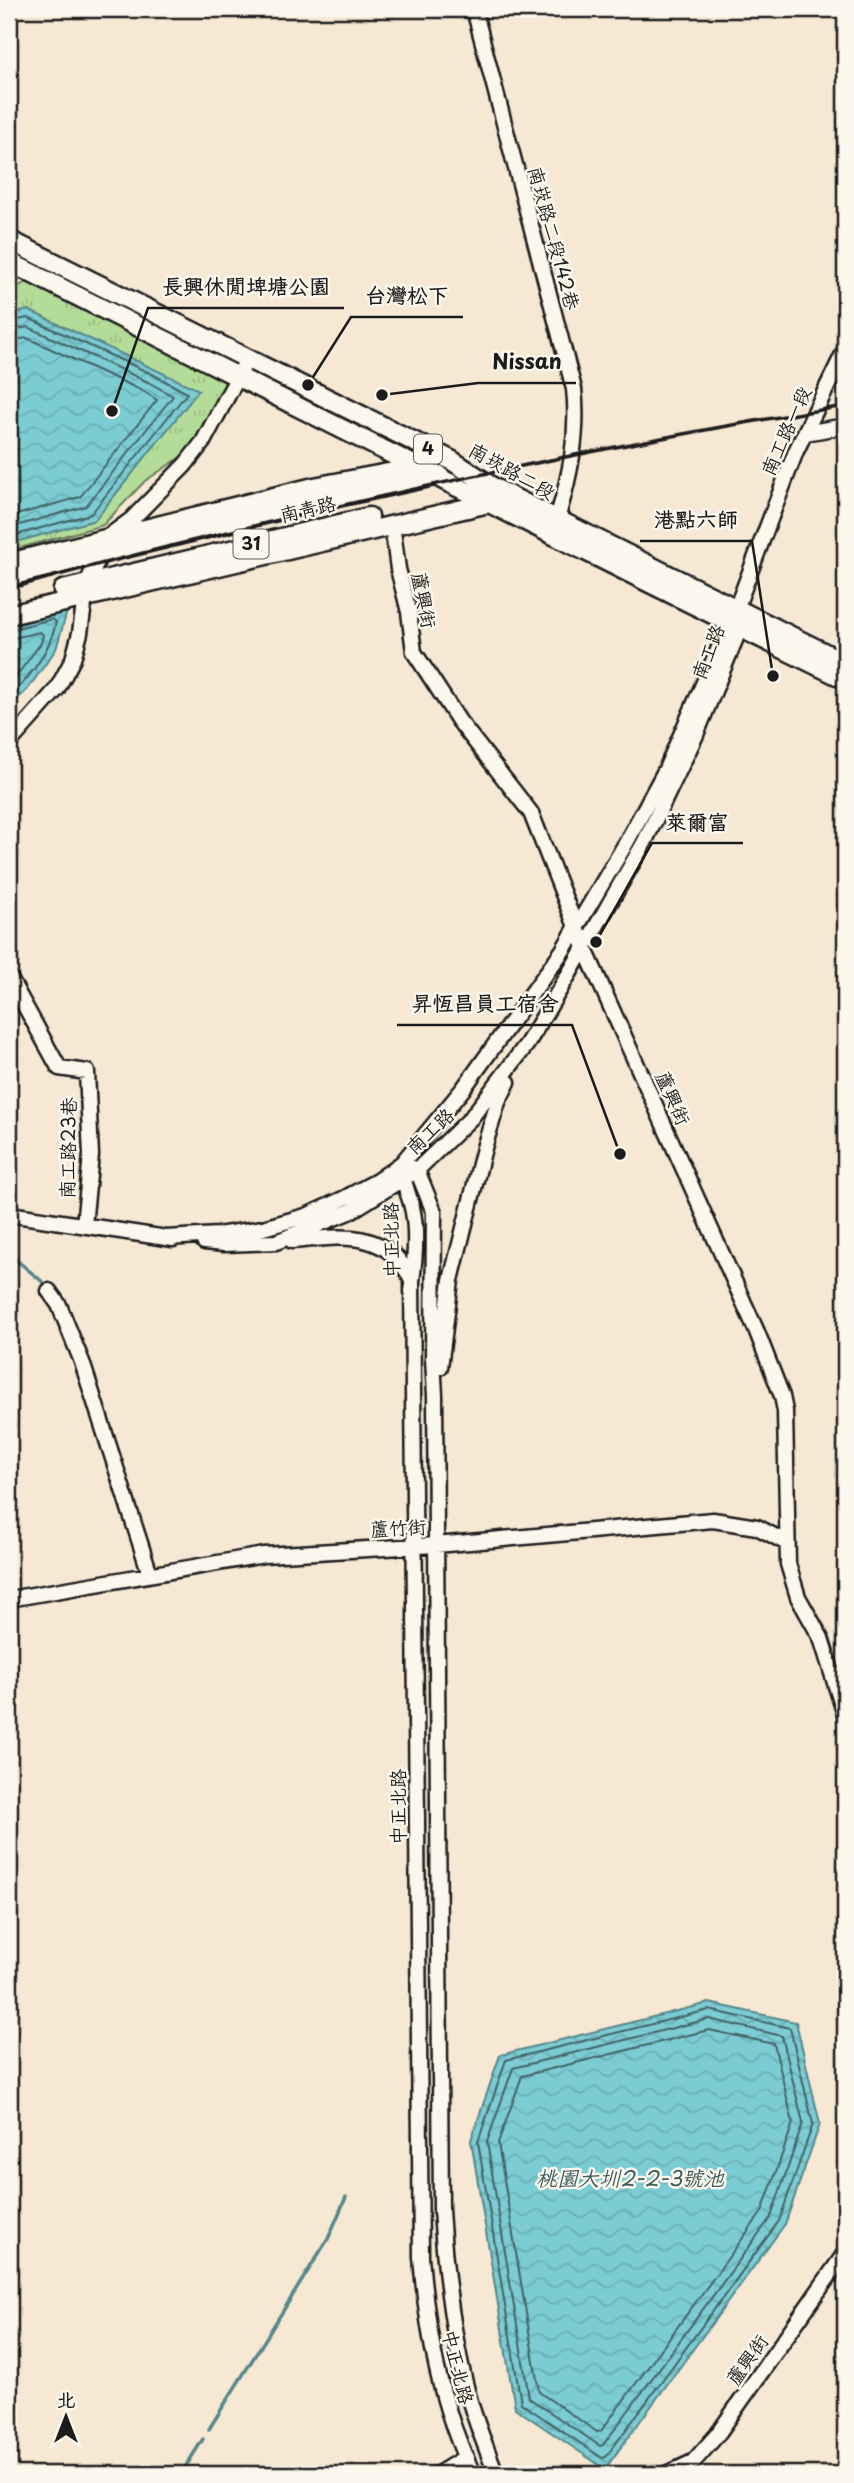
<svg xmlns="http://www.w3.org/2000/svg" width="854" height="2483" viewBox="0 0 854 2483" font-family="'Playpen Sans','LXGW WenKai TC',sans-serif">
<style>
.park{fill:url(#park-tufts);stroke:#687c5a;stroke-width:2}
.water{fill:url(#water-waves);stroke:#55868a;stroke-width:2}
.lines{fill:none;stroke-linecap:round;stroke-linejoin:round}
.shore{stroke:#426265;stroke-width:2}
.stream{stroke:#55868a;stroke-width:3.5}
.minor-casing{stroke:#1c1c1c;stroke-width:19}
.major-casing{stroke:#1c1c1c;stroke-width:23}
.minor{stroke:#fbf7ec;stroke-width:14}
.major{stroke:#fbf7ec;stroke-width:18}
.rail{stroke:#1c1c1c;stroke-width:3.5}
.labels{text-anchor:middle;stroke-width:5;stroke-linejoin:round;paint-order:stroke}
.shield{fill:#fbf7ec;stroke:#5f5e5a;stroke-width:2}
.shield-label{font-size:18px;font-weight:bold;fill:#1c1c1c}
.street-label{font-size:19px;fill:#1c1c1c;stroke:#fbf7ec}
.water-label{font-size:21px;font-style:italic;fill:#3d5a5c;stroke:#fbf7ec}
.leader{fill:none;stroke:#1c1c1c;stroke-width:2.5}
.callout-dot{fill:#1c1c1c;stroke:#fbf7ec;stroke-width:2.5}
.callout-label{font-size:21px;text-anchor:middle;font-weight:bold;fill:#1c1c1c;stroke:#fbf7ec;stroke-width:5;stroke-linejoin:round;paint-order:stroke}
</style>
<defs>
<pattern id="park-tufts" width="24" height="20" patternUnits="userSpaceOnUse" patternTransform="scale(1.75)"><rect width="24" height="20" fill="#b4dc99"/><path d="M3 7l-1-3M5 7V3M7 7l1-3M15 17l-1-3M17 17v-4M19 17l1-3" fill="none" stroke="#9abc83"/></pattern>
<pattern id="water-waves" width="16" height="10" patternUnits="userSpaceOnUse" patternTransform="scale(1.75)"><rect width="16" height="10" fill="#7bccd3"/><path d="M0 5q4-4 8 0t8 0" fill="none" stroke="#6aafb5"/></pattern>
</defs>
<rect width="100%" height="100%" fill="#f6e8d3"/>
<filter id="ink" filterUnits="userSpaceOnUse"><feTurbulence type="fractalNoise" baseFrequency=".0143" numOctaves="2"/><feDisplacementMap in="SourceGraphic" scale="14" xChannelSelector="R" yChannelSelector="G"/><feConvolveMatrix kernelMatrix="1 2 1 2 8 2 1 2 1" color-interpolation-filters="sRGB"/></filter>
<g filter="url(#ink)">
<!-- park -->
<path class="park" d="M32,280L228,380L203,442L145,481L103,525L9,551V290Z"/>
<!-- water -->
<path class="water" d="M28,310L199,390L95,520L9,544V315Z
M68,608L56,649L27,690L9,707V624Z
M709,2003L796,2022L820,2124L785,2224L605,2469L515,2408L471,2140L500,2055Z"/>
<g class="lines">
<!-- shore -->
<path class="shore" d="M9,322L28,318L152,374L187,393L91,514L9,537
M9,331L28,327L148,382L173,396L86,506L9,528
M9,341L27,338L143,391L157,400L80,497L9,517
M9,630L52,619L56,622C50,652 30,677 9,698
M9,639L40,632L43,635L41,643L9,686
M709,2010L790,2028L813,2124L779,2221L606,2457L602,2458L521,2403L478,2142L506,2060Z
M709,2019L782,2036L803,2123L771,2217L603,2445L600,2446L529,2398L487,2142L513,2068Z
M709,2030L774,2044L793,2123L762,2212L601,2431L597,2432L539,2392L498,2143L522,2076Z"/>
<!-- stream -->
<path class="stream" d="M9,1254L44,1283
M209,2429L328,2239L346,2197
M181,2474L203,2439"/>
<!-- minor casing -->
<g class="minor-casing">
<path id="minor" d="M474,9L574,389C579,434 570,476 557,519
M805,433L845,426
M392,524L398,569L409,612L414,652L459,721L531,813L584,947L757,1332L782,1396L785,1411L788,1564L798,1597L821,1638L845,1715
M9,743L57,689L73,659L80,633L87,583L109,536L131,520L185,465L203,442L243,367
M9,977L59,1068L87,1072L91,1155L84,1225
M9,1214L173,1239
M166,1238L218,1235L263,1228L306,1216L347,1197L377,1181L402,1163L463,1089L563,950L626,843L666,769L736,609L796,451L845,350
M292,1241C340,1237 387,1227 412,1281
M204,1242L224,1244L276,1242L351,1211L417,1170L471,1118L527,1044L569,974L644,843L695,737L740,628L739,620
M49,1291L59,1305L82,1362L150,1574
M440,1367L451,1280L484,1148L498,1102L508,1082
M9,1599L264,1555L436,1545L713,1520L757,1527L787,1543
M438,2474L466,2457
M473,2474C440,2406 427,2332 421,2257L412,1281C415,1259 417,1234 413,1212C410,1195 401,1181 402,1163L417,1170L434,1212L433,1358L435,1396L441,2210C445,2273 452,2336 469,2398C476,2424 487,2449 496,2474
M667,2474L693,2462L717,2435L845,2253"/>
</g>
<!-- major casing -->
<g class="major-casing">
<path id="major" d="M9,240L451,460L494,488L845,663
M9,262C288,401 565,543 845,679
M9,563L314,487L420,467
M9,576L314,502L439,475
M63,590L369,517
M9,615L493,502"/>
</g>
<!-- minor -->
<use href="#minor" class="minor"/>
<!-- major -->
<use href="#major" class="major"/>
<!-- rail -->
<path class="rail" d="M9,589C112,559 217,534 322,510C495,470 669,434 845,406"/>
</g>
</g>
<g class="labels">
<!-- shield labels -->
<g class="shield">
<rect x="414" y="434.5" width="28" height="29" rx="5"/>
<rect x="233.5" y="529.5" width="35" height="29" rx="5"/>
</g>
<g class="shield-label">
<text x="428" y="455">4</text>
<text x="251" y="550">31</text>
</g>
<!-- street labels -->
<g class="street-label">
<text transform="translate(554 238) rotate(75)" y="7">南崁路二段142巷</text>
<text transform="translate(786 431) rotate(-66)" y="7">南工路一段</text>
<text transform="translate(512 471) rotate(29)" y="7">南崁路二段</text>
<text transform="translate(308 509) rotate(-13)" y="7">南青路</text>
<text transform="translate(424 600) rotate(79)" y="7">蘆興街</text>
<text transform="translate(708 652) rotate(-69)" y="7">南工路</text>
<text transform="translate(673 1098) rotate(66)" y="7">蘆興街</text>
<text transform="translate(430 1131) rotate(-43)" y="7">南工路</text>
<text transform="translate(68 1148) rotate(-89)" y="7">南工路23巷</text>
<text transform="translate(391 1240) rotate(-91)" y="7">中正北路</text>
<text transform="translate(398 1528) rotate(-3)" y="7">蘆竹街</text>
<text transform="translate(398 1807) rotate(-90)" y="7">中正北路</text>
<text transform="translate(747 2360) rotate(-55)" y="7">蘆興街</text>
<text transform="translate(458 2367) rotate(76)" y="7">中正北路</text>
</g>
<!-- water labels -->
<g class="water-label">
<text x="630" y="2186">桃園大圳2-2-3號池</text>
</g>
</g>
<!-- callouts -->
<path class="leader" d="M112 411L148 308H344M308 385L351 317H463M382 395L478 383H576M773 676L752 541H640M596 942L652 843H743M620 1154L572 1025H397"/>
<g class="callout-dot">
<circle cx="112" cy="411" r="7"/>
<circle cx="308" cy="385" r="7"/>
<circle cx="382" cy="395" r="7"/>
<circle cx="773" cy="676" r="7"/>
<circle cx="596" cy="942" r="7"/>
<circle cx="620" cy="1154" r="7"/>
</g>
<g class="callout-label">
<text x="246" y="294">長興休閒埤塘公園</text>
<text x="407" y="303">台灣松下</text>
<text x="527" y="369">Nissan</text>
<text x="696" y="527">港點六師</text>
<text x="697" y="830">萊爾富</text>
<text x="485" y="1011">昇恆昌員工宿舍</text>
</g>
<!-- margin -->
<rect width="854" height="2483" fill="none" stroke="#fbf7ec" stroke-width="35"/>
<rect x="18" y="18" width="819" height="2448" fill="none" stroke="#1c1c1c" stroke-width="2.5" filter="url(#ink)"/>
<!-- north arrow -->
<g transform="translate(66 2417)" stroke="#fbf7ec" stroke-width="5" paint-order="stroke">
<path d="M0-5L12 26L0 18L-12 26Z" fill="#1c1c1c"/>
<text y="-10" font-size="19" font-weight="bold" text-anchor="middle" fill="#1c1c1c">北</text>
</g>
</svg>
